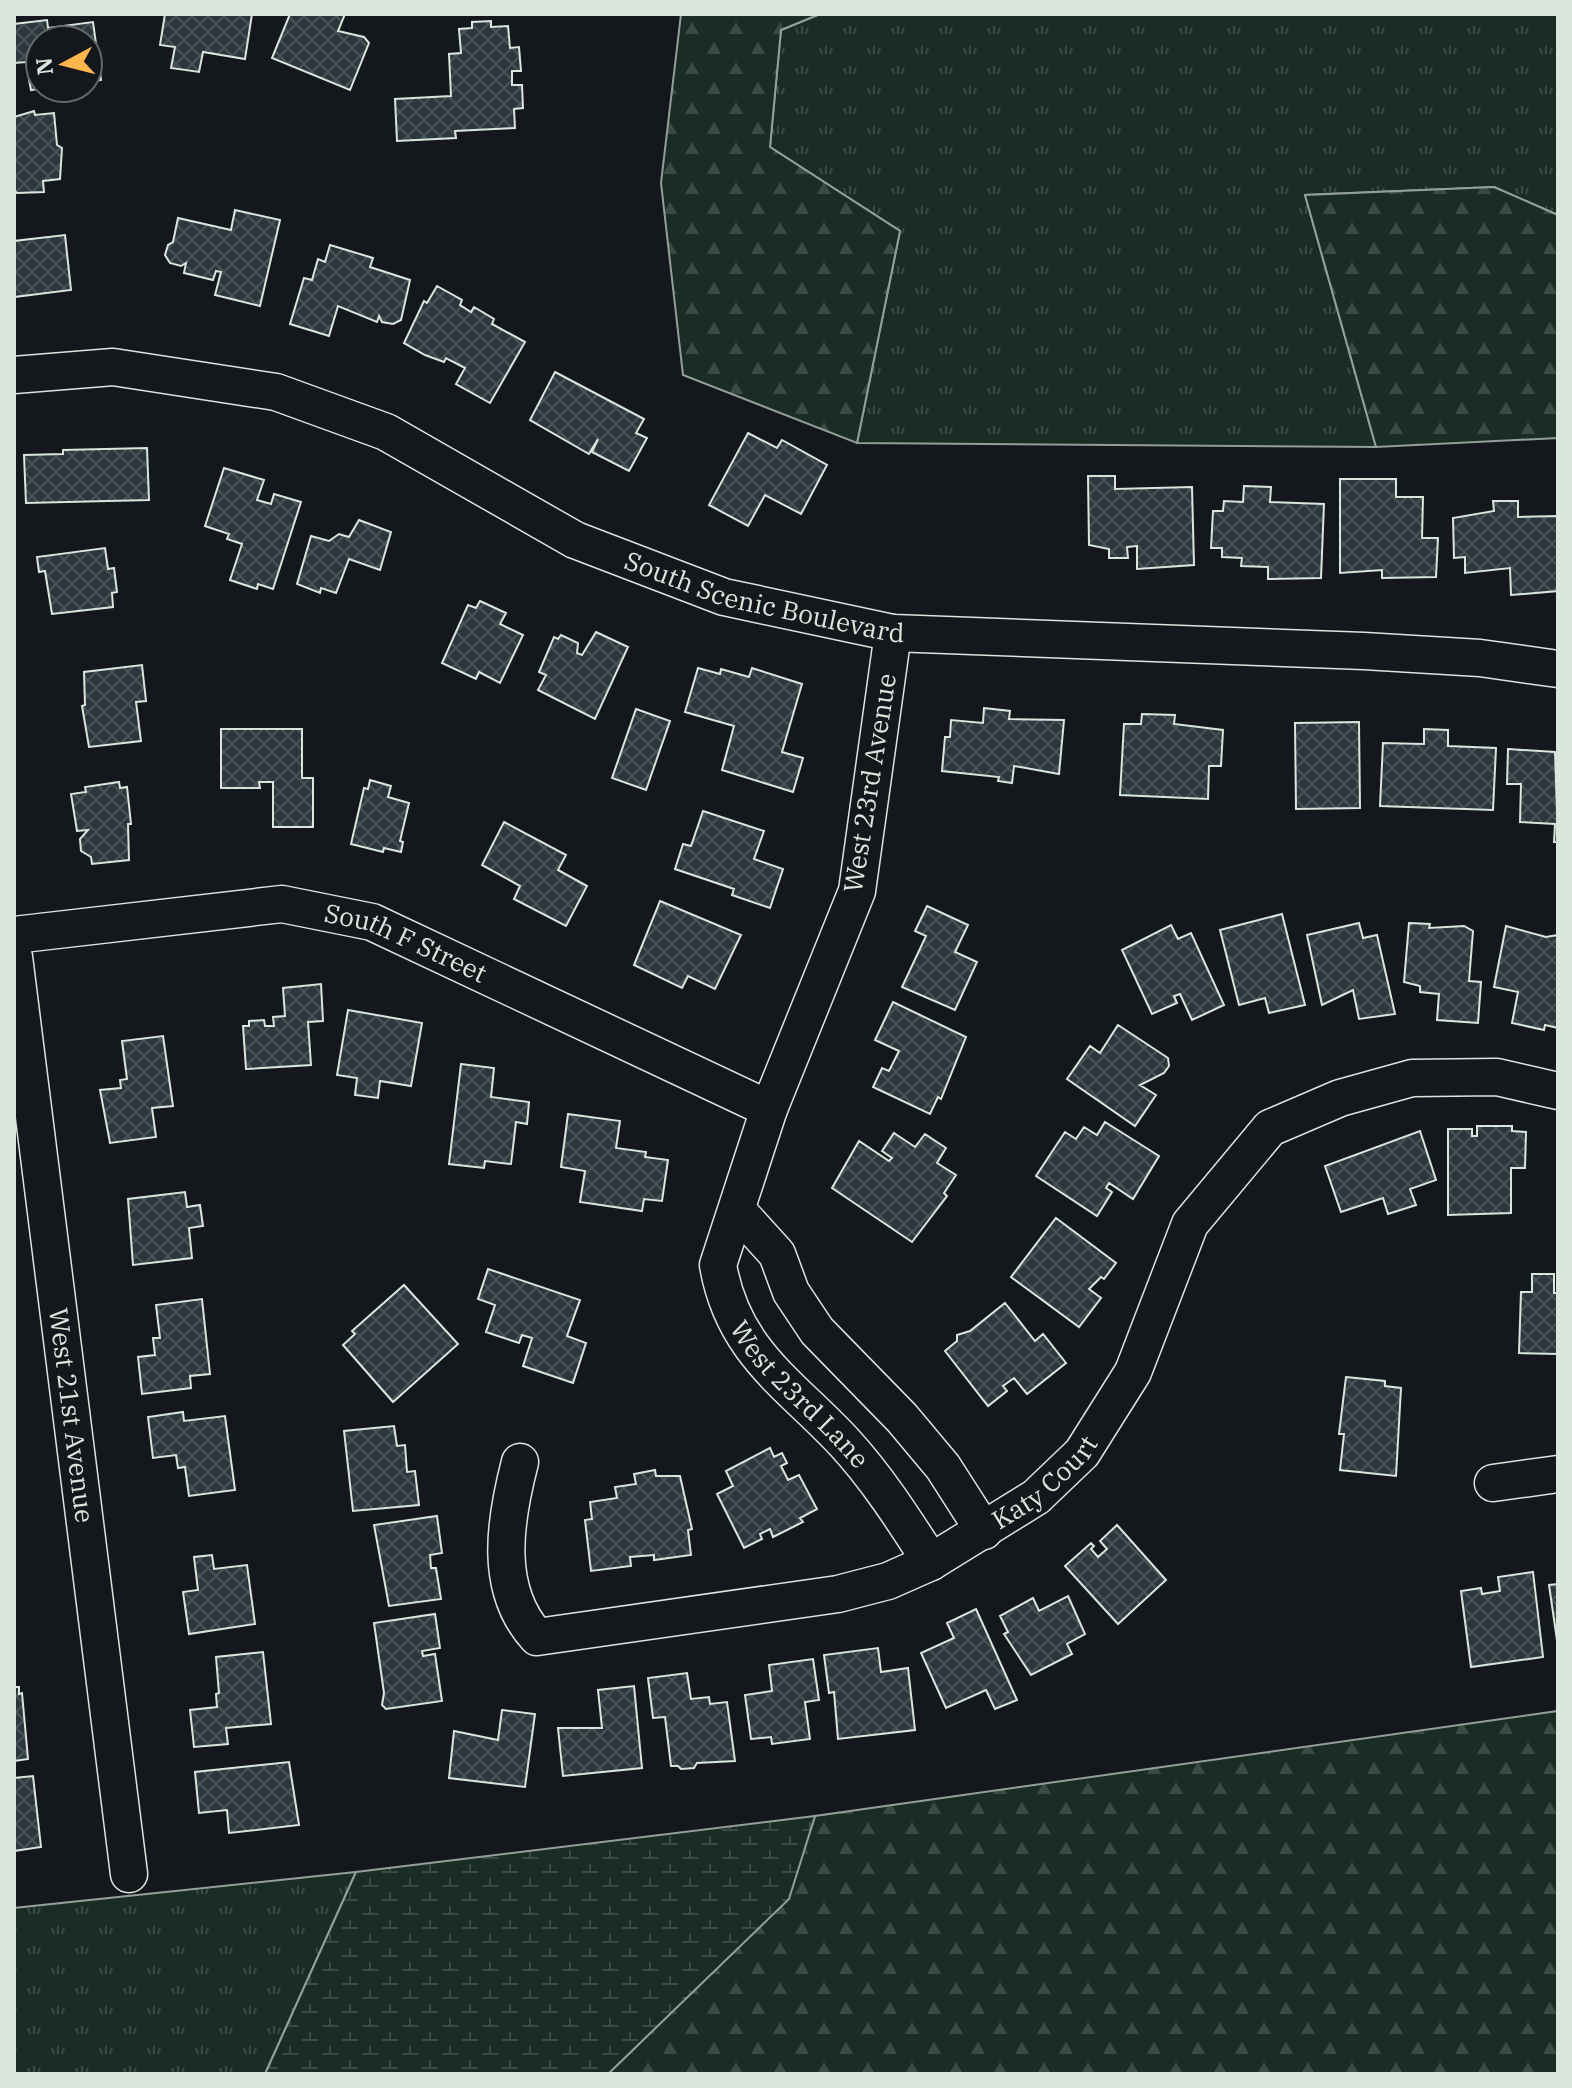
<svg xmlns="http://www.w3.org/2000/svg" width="1572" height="2088" viewBox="0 0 1572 2088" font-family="'IBM Plex Serif',serif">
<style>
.grass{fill:url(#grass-tufts);stroke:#939e99;stroke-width:2}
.forest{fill:url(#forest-firs);stroke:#939e99;stroke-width:2}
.wetland{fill:url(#wetland-marsh);stroke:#939e99;stroke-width:2}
.building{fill:url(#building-cross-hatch);stroke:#d8e6dc;stroke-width:2}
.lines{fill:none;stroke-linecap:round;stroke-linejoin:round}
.minor-casing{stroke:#d8e6dc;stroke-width:39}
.minor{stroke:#14181c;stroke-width:36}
.labels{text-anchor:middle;stroke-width:6;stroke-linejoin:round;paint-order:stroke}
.street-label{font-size:26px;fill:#d8e6dc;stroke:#14181c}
</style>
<defs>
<pattern id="grass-tufts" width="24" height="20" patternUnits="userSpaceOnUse" patternTransform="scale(2)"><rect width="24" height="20" fill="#1a2d24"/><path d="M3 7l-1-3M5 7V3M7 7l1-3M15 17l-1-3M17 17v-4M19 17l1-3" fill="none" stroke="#3b4b43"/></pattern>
<pattern id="forest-firs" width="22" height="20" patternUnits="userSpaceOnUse" patternTransform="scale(2)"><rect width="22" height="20" fill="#1a2d24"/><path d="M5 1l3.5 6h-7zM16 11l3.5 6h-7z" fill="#3b4b43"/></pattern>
<pattern id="wetland-marsh" width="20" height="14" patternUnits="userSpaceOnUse" patternTransform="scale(2)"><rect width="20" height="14" fill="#1a2d24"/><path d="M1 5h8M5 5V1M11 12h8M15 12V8" fill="none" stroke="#3b4b43"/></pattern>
<pattern id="building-cross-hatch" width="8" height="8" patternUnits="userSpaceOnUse" patternTransform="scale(2)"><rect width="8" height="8" fill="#2c363c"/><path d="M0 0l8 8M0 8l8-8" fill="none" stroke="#4a5358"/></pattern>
</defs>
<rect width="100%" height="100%" fill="#14181c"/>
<!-- grass -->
<path class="grass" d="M820,14H1558V215L1494,187L1305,195L1376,447L857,443L900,231L770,147L781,30Z
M356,1872L265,2074H14V1908Z"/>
<!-- forest -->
<path class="forest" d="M681,14H820L781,30L770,147L900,231L857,443L683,375L661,183Z
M1494,187L1558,215V438L1376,447L1305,195Z
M1558,1711V2074H608L788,1899L815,1816Z"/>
<!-- wetland -->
<path class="wetland" d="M815,1816L789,1899L608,2074H265L356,1872Z"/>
<!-- building -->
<path class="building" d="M165,14H252L245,59L203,52L199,72L171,68L175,47L160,45Z
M290,14H345L338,31L364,37L369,43L350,90L272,58Z
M47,20L48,28L93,22L101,80L88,82V40H40V88H44L31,90L26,62L15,63L14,24Z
M491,21V27L508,26L510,48L519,47L521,71H512V85H522L523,108L514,109L515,128L455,131L456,138L397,141L395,99L451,96L449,54L461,53L459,29L472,28V22Z
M34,111L35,115L54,113L57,145L62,148L60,179L43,181L44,192L17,193L14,190V117Z
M235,210L280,220L260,306L215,295L221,272L216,271L213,280L184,273L186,263L181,266L170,263L165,255L168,245L173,242L178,218L231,230Z
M65,235L71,290L14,297V241Z
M330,245L373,258L370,267L410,280L401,320L393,324L382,322L379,316L377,322L338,306L329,336L290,324L304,278L312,280L318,259L325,262Z
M437,286L462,300L460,305L471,312L474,307L494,319L492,324L525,342L490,403L456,384L465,368L446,358L444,362L425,355L404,343L424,301L427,303Z
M555,372L644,419L636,433L647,438L629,471L592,452L598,439L589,454L530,420Z
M748,433L777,448L782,440L827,465L801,514L765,495L748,526L709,505Z
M147,448L149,500L26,503L24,455L63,454V450Z
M224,468L264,480L257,500L271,504L274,494L301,502L273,589L258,584L257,589L230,580L242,544L227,539L229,534L205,526Z
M1088,476H1115V489L1192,487L1194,565L1137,569V546L1127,547L1128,558H1109V549L1089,545Z
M1340,479H1396V497H1423L1422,538H1438L1436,577L1382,578V570L1340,573Z
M1244,486L1271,487L1270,502L1324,504L1321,578L1268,579V567L1241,566L1242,558L1222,557V548H1211L1213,511H1223L1224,501L1243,502Z
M1493,501H1518V517L1558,516V591L1511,595L1510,568L1465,573V557L1454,558L1453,518L1494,511Z
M359,520L391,532L380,570L349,559L336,593L321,588L320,593L297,584L311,536L329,541L339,534L349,537Z
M105,548L108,569L114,568L117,592L112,593L113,607L52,614L45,571L39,572L37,557Z
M480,601L506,613L500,624L523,635L500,683L479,672L476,679L442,663L468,605L476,608Z
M596,632L628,647L595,719L538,690L546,675L539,672L554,637L558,639L561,635L578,643L577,653L582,655Z
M142,665L146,701L136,702L141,741L89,747L82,706L85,705L84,672Z
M698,668L720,674L721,669L749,677L752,668L802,684L782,752L803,758L793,792L722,770L734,726L685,712Z
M984,708L1010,711L1009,719L1064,720L1059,774L1014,766L1012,783L998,781L999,777L942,771L945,737H950L951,720L983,723Z
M636,709L670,721L646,790L612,778Z
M1142,714L1175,715L1174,724L1223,730L1221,766H1209L1208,799L1120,795L1124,724H1141Z
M1359,722L1360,808L1296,809L1295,723Z
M221,729H302V778H313V827H273V782H259L260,788H221Z
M1424,729L1448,730V746L1496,748L1493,810L1380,806L1383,743L1424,744Z
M1508,749L1555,752L1558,842H1554L1555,824L1520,822L1521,784H1507Z
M370,780L391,786L388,797L409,803L400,841L403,842L401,852L384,848L383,852L351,844L364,788L368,789Z
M119,782L120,788L127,787L131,824H128L129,860L92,864L91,857L81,851L80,839L88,830L77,831L71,794L86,792L85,787Z
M703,811L764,831L754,859L783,869L770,908L732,895L734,889L675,869L683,844L691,846Z
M504,822L566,855L558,870L587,886L566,926L514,899L520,886L482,865Z
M660,901L741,935L715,989L688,976L682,988L634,965Z
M927,906L968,925L955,952L977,962L955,1010L902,987L926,936L915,931Z
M1282,914L1305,1005L1269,1013L1265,998L1239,1005L1220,930Z
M1359,923L1363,938L1377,935L1395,1014L1359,1019L1353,990L1322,1005L1307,935Z
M1409,923L1430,924L1429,928L1464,926L1473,931L1469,981L1481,982L1478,1023L1437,1020L1439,994L1420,992V986L1404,982Z
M1171,925L1178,939L1191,933L1224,1005L1192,1020L1180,994L1174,996L1177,1003L1152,1014L1122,950Z
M1506,926L1546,937L1558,935V1028L1545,1025L1544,1030L1512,1023L1518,992L1494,987Z
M321,984L323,1021L308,1022L311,1065L246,1069L243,1026H249V1021L264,1020L265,1026H274L273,1017L285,1016L283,988Z
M893,1002L966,1037L941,1099L938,1097L930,1114L873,1087L882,1068L889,1071L899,1051L875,1040Z
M348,1010L422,1023L411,1086L380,1081L378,1098L355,1095L357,1078L337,1075Z
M1118,1025L1168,1058L1169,1066L1164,1073L1140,1085L1156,1095L1135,1126L1067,1079L1090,1046L1100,1053Z
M163,1036L173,1106L152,1108L156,1137L110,1143L100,1090L121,1088L120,1080L127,1079L122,1041Z
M461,1064L494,1068L491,1097L529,1102L527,1124L516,1122L511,1164L485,1161L484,1168L449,1164Z
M568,1114L620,1121L616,1148L646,1152L645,1157L668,1160L662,1201L644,1199L642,1211L580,1202L585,1171L561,1167Z
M1105,1122L1159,1156L1133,1199L1109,1183L1106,1188L1112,1192L1097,1216L1036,1176L1065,1132L1076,1139L1084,1127L1097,1135Z
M1477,1126H1512V1131L1526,1132L1525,1168H1511V1213L1448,1215V1129H1472V1136H1477Z
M1420,1131L1436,1180L1410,1189L1416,1205L1388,1214L1383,1198L1341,1212L1325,1166Z
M894,1133L915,1147L925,1134L946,1148L937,1163L956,1175L944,1193L947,1196L912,1242L832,1188L859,1141L889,1161L892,1158L882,1151Z
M185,1192L187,1207L200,1205L203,1226L189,1228L192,1258L133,1265L128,1199Z
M1056,1218L1116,1263L1104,1279L1101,1277L1089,1289L1101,1298L1079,1327L1011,1277Z
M488,1269L580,1300L567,1336L586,1343L573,1383L523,1366L532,1338L522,1335L519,1343L486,1332L495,1305L478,1299Z
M1532,1274H1554V1293H1558V1354L1519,1353L1521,1292H1532Z
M404,1285L458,1344L393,1402L343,1345L355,1334L352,1331Z
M202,1299L210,1374L190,1376L191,1388L142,1394L138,1357L155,1355L153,1338H160L156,1305Z
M1005,1303L1035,1341L1043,1334L1066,1363L1027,1394L1014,1378L1003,1386L1007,1391L988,1406L945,1351L957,1341V1335L970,1331Z
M1346,1377L1385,1381V1386L1401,1388L1396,1476L1340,1470L1344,1434H1339Z
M183,1412L184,1421L225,1416L235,1490L189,1496L185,1467L178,1468L176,1455L153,1458L148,1417Z
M394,1426L397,1446L405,1445L407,1472L415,1471L419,1505L353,1511L344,1431Z
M770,1448L774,1457L782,1453L787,1463L781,1466L788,1480L799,1475L817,1509L800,1518L803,1522L773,1537L770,1529L760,1534L762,1539L744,1548L717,1494L733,1486L726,1471Z
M655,1470L656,1476H680L692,1529L688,1530L691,1555L654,1560V1555L630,1557L631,1566L591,1571L585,1520L592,1519L590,1502L617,1498L615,1487L636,1484L634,1474Z
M437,1516L442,1553L430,1555L431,1568H436L441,1599L389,1606L374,1525Z
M1117,1525L1166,1580L1118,1624L1065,1566L1091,1543L1094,1546L1091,1549L1098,1557L1107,1549L1100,1541Z
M212,1555L214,1569L247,1565L255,1624L189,1634L183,1592L198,1590L194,1557Z
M1533,1572L1543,1657L1471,1667L1461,1591L1481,1588L1482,1594L1500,1591L1498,1577Z
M1558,1584V1647L1549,1585Z
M1068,1596L1085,1634L1067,1644L1072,1654L1031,1675L1004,1634L1008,1632L1000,1616L1033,1598L1039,1611Z
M976,1609L1017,1700L995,1709L986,1690L946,1708L921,1653L954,1638L947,1623Z
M435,1614L440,1648L422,1651L423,1656L435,1654L442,1701L386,1709L382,1705L384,1693L374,1623Z
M878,1648L881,1672L908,1668L915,1730L838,1739L834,1692L829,1693L824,1655Z
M263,1652L271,1724L226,1728L228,1744L194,1747L190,1710L217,1707L216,1694L219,1693L216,1657Z
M813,1659L819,1700L805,1702L810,1739L772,1744L771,1737L751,1739L745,1695L772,1691L769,1665Z
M687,1673L691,1699L709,1697L710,1704L727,1702L735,1761L697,1763L694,1768L681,1769L678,1766H671L665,1717L653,1718L648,1678Z
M634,1686L642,1768L563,1776L558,1728H602L598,1690Z
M14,1687H19V1694L22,1693L28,1759L14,1761Z
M502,1710L535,1714L525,1787L449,1778L454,1731L498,1740Z
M289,1762L299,1825L229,1833L227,1810L199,1813L195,1772Z
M33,1776L41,1847L14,1851V1778Z"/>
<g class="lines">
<!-- minor casing -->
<g class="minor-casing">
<g id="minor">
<path id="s1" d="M14,375L113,367L276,392L386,432L575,540L724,597L893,633L1364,651L1480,658L1558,669"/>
<path id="s2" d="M893,633L857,891L769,1109L718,1265C733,1352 790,1384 844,1442C878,1479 904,1520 931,1562"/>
<path id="s3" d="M14,935L282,904L372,922L769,1109"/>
<path id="s4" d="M14,957L129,1874"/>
<path d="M738,1211L777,1254L791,1292L817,1331L902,1418L943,1467L984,1531"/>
<path id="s5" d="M520,1462C505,1520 493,1589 537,1637L838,1594L888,1581L931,1562L1036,1497L1082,1453L1133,1372L1190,1224L1270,1128L1340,1098L1412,1078L1497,1077L1558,1091"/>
<path d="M1493,1483L1558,1474"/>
</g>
</g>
<!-- minor -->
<use href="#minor" class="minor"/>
</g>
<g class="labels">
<!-- street labels -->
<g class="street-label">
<text dy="9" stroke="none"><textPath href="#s1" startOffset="798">South Scenic Boulevard</textPath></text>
<text transform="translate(870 783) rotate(-81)" y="9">West 23rd Avenue</text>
<text dy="9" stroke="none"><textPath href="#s3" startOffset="400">South F Street</textPath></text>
<text dy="9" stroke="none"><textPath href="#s2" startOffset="816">West 23rd Lane</textPath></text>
<text dy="9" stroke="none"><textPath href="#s4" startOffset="462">West 21st Avenue</textPath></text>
<text dy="9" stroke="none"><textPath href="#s5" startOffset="726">Katy Court</textPath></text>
</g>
</g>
<!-- border -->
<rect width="1572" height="2088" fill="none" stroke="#d8e6dc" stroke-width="32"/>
<!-- north arrow -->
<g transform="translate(64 64) rotate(263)"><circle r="38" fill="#14181c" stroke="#626a69" stroke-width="2"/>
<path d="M0-6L14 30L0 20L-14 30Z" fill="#ffb74d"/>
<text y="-12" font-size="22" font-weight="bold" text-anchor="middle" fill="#d8e6dc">N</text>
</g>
</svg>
